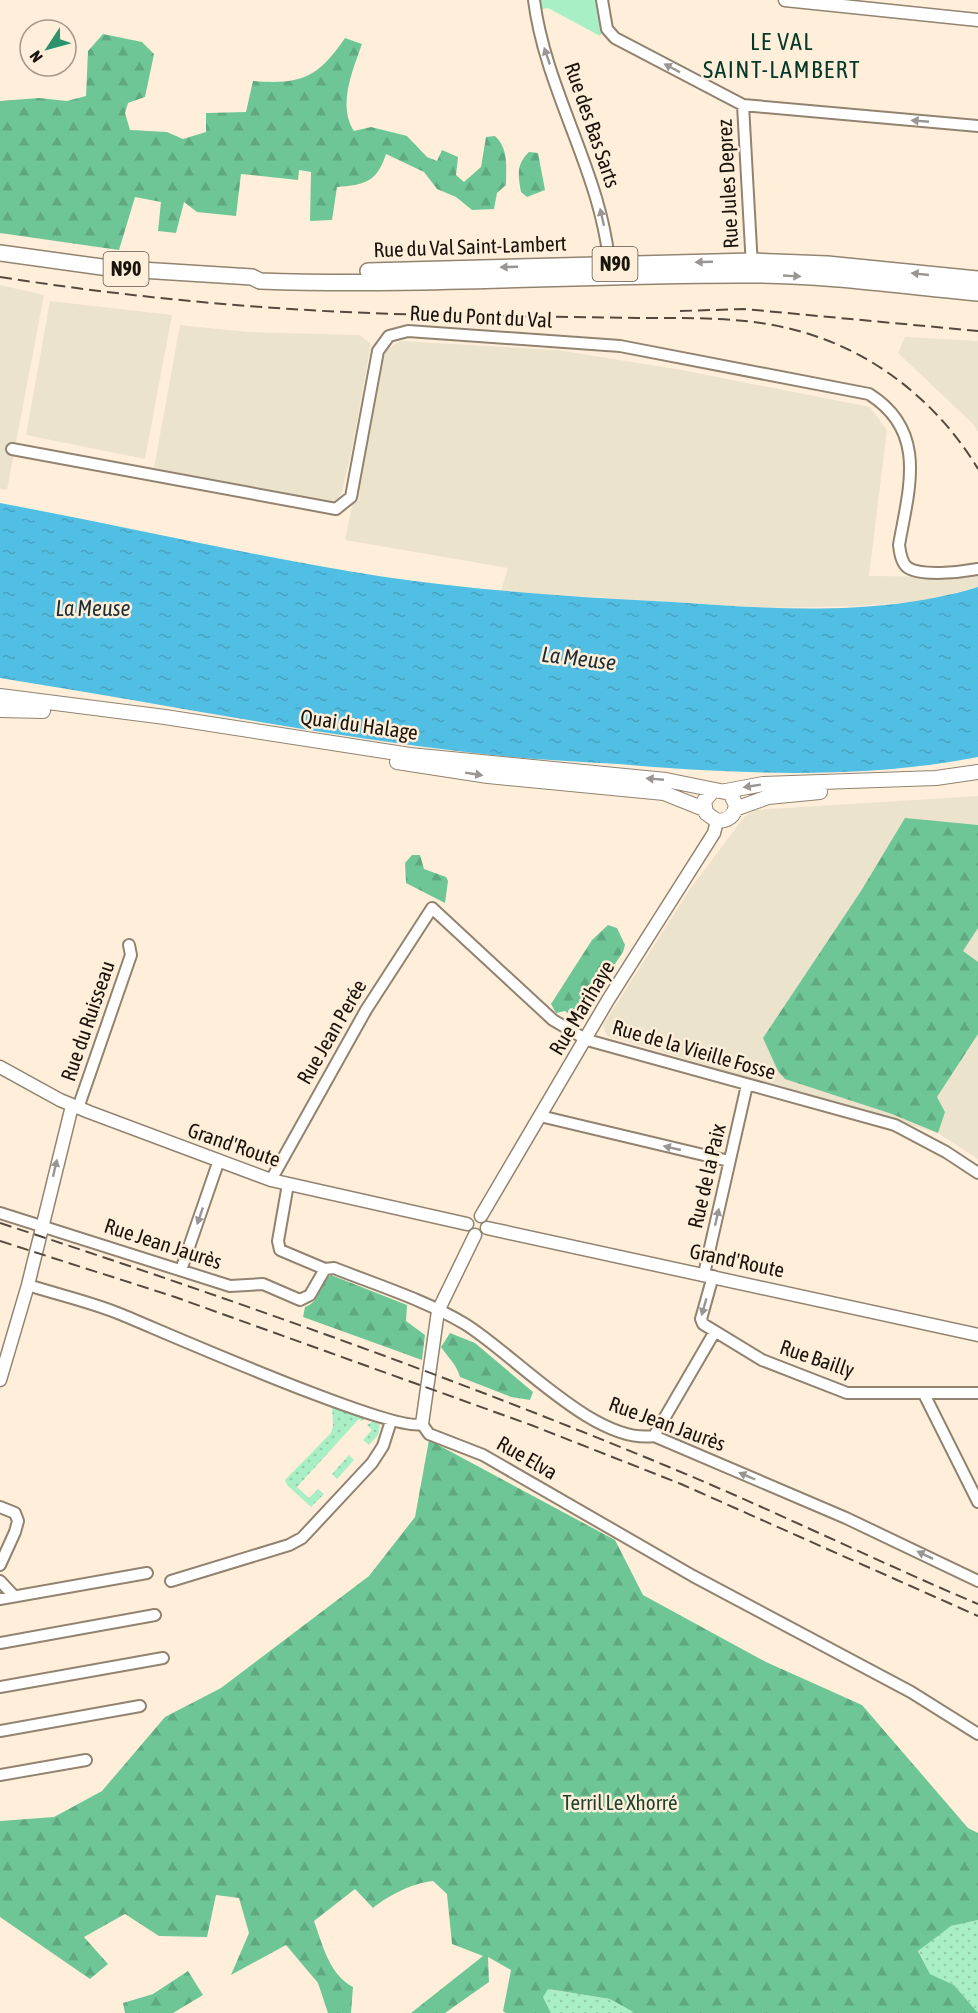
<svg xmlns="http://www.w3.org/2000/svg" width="978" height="2013" viewBox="0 0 978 2013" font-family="'Asap Condensed',sans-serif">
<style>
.industrial{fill:#ece3cd}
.grass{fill:url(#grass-dots)}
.forest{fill:url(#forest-firs)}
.park{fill:#a8efc5}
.water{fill:url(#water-ripples)}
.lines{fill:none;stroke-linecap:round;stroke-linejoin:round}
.minor-casing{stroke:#918370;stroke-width:14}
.tertiary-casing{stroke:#918370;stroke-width:15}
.secondary-casing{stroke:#918370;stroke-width:16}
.primary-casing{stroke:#918370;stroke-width:18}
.minor{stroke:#fff;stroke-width:10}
.tertiary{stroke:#fff;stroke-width:12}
.secondary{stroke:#fff;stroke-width:14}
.primary{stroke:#fff;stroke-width:15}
.rail{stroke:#524a3f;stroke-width:2;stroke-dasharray:12 6;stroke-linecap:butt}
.oneway{fill:#989592}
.labels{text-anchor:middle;stroke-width:5;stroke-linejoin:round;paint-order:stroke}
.shield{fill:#ffefda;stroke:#5e564a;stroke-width:1.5}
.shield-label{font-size:20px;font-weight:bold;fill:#19140c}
.street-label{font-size:21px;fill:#19140c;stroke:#ffefda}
.park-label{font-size:21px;fill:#1d432f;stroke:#ffefda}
.water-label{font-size:22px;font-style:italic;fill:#1a2d34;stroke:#ffefda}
.quarter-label{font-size:24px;letter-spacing:1.5px;fill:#053828;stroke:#ffefda}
</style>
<defs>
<pattern id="grass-dots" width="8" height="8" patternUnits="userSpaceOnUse" patternTransform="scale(1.5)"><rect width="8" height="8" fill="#a8efc5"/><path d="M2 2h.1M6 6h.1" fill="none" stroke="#90cca8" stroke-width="1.8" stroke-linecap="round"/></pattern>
<pattern id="forest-firs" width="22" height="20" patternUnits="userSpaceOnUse" patternTransform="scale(1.5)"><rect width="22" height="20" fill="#6ec696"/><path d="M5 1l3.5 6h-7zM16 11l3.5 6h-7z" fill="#5fa980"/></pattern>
<pattern id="water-ripples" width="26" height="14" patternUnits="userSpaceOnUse" patternTransform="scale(1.5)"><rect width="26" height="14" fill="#51bfe3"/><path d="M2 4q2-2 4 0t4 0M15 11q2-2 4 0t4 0" fill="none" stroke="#46a3c2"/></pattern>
</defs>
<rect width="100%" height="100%" fill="#ffefda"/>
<!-- industrial -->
<path class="industrial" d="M0,285L44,295L7,490L0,489Z
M50,301L172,315L145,459L26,435Z
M180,325L248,332L360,335L371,344L352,449L342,492L338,499L328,502L154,468Z
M905,337L978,341V432L972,423L898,353Z
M400,341L557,350L682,370L870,407L887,430L869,576L968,577L978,575V587L924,601L857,606L768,608L541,594L501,591L508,568L345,540L384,352Z
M978,796V1159L938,1133L607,1036L603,1025L690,889L744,817L755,810Z"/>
<!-- grass -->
<path class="grass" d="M332,1405L365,1418L362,1421L359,1419L297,1487L309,1498L318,1489L324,1494L311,1507L287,1485L285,1480L331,1433L333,1426Z
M374,1421L380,1425L378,1435L369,1445L363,1440L372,1430L367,1425Z
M349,1455L354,1460L337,1479L332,1474Z
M978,1920V2013L954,1985L930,1974L918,1950L951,1926Z
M547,1989L610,1999L635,2013H551L543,1997Z"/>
<!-- forest -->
<path class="forest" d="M103,34L142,42L154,54L145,97L128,103L125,113L130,130L167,132L183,139L206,132V113L246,112L253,81C300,85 318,78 345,38L362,44C353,70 337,105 354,131L371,127L407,136L427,157L437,161L442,150L458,157L456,175L464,182L481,167L486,137L495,136C509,149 506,167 506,185L497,193L494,209L472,210L456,197L437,189L424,172L386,154C377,182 365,185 337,187L332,220L310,221L311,172L299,170L298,180L241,174L236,216L197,212L184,202L176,233L158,231L161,202L135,197L119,250L0,233V101L39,98L67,101L86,96L88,51Z
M529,152L538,153L545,190L527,197L521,192C518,176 516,164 529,152Z
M905,818L978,825V928L963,951L978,962V1034L937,1097L945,1112L938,1133L892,1114L785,1079L778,1071L763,1038L861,891Z
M412,855H420L424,869L446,877L448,881L445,903L406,883L405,863Z
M608,925L617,928L625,945L623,952L584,1010L570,1015L565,1011L556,1013L551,1004L592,940Z
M331,1275L407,1305L406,1321L425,1335L422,1360L303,1317L305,1307C322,1301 317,1284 331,1275Z
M450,1333L475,1343L533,1392L530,1400L511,1397L460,1377C456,1363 448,1358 441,1347Z
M429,1440L615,1540L643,1595L766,1662L862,1705L968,1828L978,1833V1920L951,1926L918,1951L930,1974L954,1985L978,2013H635L610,1999L548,1989L543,1997L551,2013H506L503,2011L511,1970L488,1957L489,1982L445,2013H411L483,1956L452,1944L447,1894L433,1881C413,1883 389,1895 373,1908L355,1889L314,1921C323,1946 329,1974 353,1987L351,2013H328L318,1983L286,1945L231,1975L249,1933L239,1898L216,1895L207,1937L159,1936L125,1914L84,1937L108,1964L90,1979L0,1917V1821L54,1817L102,1791L165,1717L221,1688L369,1576L415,1517Z
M188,1971L203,1995L173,2013H125L123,2003L153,1994Z"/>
<!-- park -->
<path class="park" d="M541,0H596L602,33L600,36L548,8L542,9Z"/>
<!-- water -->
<path class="water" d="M0,503C128,527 256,557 385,577C480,591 576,597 672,602C773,609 880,617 978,587V757C861,780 736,774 618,764C570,761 522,759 474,753C316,735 158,703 0,678Z"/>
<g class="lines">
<!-- minor casing -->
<g class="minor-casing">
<path id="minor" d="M534,0C546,94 604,176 610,272
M602,0L607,29L615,38L743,105L978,126
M743,105L752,267
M12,449L336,509L351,497L378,351L389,336L408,331L620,346L869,394C928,431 909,488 899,545C900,552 901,562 907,567C920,577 962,572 978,569
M78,1108L131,955L129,945
M540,1116L729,1161
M271,1180L366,1010L432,908L553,1020L587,1040L895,1125L946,1152L978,1173
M288,1184L278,1241L280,1250L325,1269
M0,1213L230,1286L263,1284L300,1300L310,1295L325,1269L334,1268C377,1285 425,1300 465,1324C514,1354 595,1445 654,1436L846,1518L978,1581
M181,1270L218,1163
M704,1274L747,1085
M713,1276L701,1319L703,1324L762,1360L847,1393H978
M28,1285C59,1295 91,1302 120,1314C162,1331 394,1434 422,1424L429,1434L483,1455L693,1576L911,1692L978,1734
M924,1394L978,1502
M654,1436L714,1333
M0,1507L15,1513L18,1521L15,1532L0,1565
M0,1581L14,1596
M171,1581L289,1545L302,1538L372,1463L383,1446L391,1421
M0,1599L147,1573
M0,1643L155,1615
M0,1687L163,1658
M0,1731L140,1706
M0,1775L86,1760"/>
</g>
<!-- tertiary casing -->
<g class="tertiary-casing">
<path id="tertiary" d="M785,0L978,20
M0,1067L60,1100L89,1112L271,1180L467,1224
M481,1216L608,1000L714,833L717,821
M487,1228L978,1335
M0,1380L28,1285L72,1106
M422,1424L438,1311L475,1235"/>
</g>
<!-- secondary casing -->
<g class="secondary-casing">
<path id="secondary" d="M0,696L165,717L410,755L666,780L730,793L736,805C735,816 728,821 717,821L706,813L704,801L712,792
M0,710L43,711
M397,762L488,776L664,793L704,809
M726,791L763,784L936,778L978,772
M735,809L768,797L820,792"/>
</g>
<!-- primary casing -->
<g class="primary-casing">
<path id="primary" d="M0,253L109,268L252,277L260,281C424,287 588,274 751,275C827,275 903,286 978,293
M368,271L752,261L827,264L978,279"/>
</g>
<!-- minor -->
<use href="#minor" class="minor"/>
<!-- tertiary -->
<use href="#tertiary" class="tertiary"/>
<!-- secondary -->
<use href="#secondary" class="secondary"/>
<!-- primary -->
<use href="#primary" class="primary"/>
<!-- rail -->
<path class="rail" d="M0,277C147,300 296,313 445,315C509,316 573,317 637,318C696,318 755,316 812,335C881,357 941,407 978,469
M680,311L744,309L978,331
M0,1223C226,1297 450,1376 669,1467C773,1510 874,1560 978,1604
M0,1241L175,1297L531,1425L681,1484L978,1616"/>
</g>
<!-- one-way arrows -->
<defs><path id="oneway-solid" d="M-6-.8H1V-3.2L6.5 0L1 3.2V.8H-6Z" transform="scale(1.5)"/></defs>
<g class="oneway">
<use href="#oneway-solid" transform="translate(547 56) rotate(-109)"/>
<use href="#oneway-solid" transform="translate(672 68) rotate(-152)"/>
<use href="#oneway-solid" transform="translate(920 121) rotate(-175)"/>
<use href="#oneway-solid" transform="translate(602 217) rotate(-103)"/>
<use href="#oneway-solid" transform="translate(704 262) rotate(178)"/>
<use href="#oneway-solid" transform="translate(509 267) rotate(178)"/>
<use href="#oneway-solid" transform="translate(920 274) rotate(-174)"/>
<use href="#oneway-solid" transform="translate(792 276) rotate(3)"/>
<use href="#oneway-solid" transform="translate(474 774) rotate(9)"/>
<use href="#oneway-solid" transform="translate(655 779) rotate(-175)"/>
<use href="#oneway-solid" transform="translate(752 786) rotate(171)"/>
<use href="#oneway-solid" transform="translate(672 1148) rotate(-167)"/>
<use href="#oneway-solid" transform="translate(55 1168) rotate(-77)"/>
<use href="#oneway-solid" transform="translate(200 1216) rotate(109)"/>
<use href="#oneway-solid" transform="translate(717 1217) rotate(-77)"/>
<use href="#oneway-solid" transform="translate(704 1307) rotate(106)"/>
<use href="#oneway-solid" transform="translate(747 1476) rotate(-157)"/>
<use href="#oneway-solid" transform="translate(925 1555) rotate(-154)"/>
</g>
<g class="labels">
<!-- shield labels -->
<g class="shield">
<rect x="592.5" y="247" width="45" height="34" rx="4.5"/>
<rect x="103.5" y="252" width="45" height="34" rx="4.5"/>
</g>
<g class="shield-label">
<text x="615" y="271">N90</text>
<text x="126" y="276">N90</text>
</g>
<!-- street labels -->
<g class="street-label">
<text transform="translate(592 125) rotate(71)" y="7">Rue des Bas Sarts</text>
<text transform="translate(728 184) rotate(-93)" y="7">Rue Jules Deprez</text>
<text transform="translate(470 247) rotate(-2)" y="7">Rue du Val Saint-Lambert</text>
<text transform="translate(481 317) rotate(3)" y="7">Rue du Pont du Val</text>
<text transform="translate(359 725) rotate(8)" y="7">Quai du Halage</text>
<text transform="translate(582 1008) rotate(-59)" y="7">Rue Marihaye</text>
<text transform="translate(88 1021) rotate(-71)" y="7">Rue du Ruisseau</text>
<text transform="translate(332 1032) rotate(-60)" y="7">Rue Jean Perée</text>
<text transform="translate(694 1050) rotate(16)" y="7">Rue de la Vieille Fosse</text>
<text transform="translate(234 1145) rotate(19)" y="7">Grand'Route</text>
<text transform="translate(707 1176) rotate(-77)" y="7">Rue de la Paix</text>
<text transform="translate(163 1244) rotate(18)" y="7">Rue Jean Jaurès</text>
<text transform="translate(737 1261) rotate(12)" y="7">Grand'Route</text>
<text transform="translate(817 1359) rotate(19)" y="7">Rue Bailly</text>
<text transform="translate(667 1424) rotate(20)" y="7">Rue Jean Jaurès</text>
<text transform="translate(527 1458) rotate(30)" y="7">Rue Elva</text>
</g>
<!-- park labels -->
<g class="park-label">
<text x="620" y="1810">Terril Le Xhorré</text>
</g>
<!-- water labels -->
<g class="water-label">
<text x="93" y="616">La Meuse</text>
<text transform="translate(579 658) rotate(7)" y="8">La Meuse</text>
</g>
<!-- quarter labels -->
<g class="quarter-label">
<text x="782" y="50">LE VAL<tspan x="782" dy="28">SAINT-LAMBERT</tspan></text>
</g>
</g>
<!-- north arrow -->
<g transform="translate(48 48) rotate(234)"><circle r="28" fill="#ffefda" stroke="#a39788" stroke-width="1.5"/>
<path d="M0-4.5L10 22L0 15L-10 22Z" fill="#2b926e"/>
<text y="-9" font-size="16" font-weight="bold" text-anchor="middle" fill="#19140c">N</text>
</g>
</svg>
